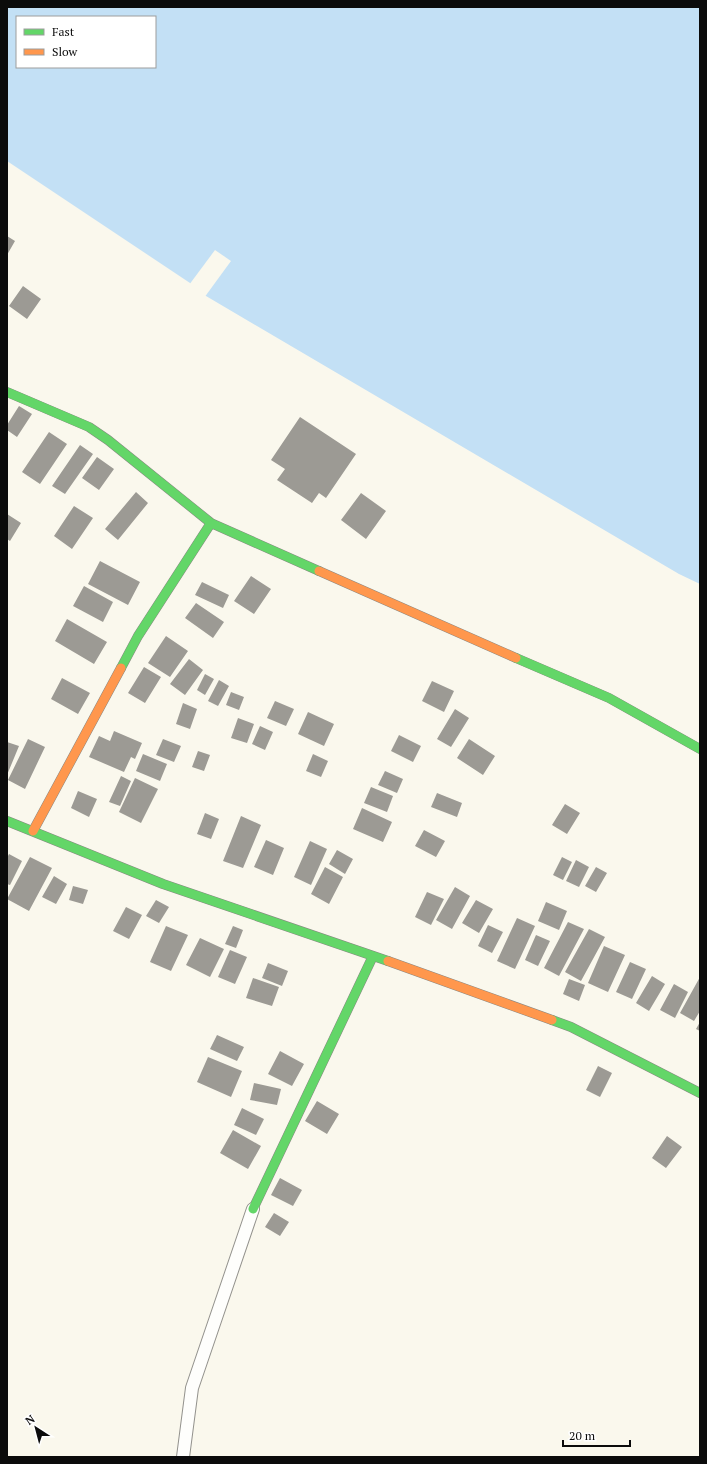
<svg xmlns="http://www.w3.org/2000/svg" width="707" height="1464" viewBox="0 0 707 1464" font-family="'PT Serif',serif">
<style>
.water{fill:#c3e0f5;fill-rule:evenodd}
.pier{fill:#faf8ed}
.building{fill:#9c9a94}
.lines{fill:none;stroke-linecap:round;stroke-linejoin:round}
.lane-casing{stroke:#93928d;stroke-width:14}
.fast-casing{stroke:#898883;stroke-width:10}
.slow-casing{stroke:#898883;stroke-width:10}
.lane{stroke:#fefefc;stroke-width:12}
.fast{stroke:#63d668;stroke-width:9}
.slow{stroke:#ff974d;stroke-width:9}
</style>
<rect width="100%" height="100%" fill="#faf8ed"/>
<!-- water -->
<path class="water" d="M7,7H700V584L679,574L206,296L190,283L7,161ZM17,17H155V67H17Z"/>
<!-- pier -->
<path class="pier" d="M215,250L231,261L204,298L189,285Z"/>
<!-- building -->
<path class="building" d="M7,236L15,241L7,255Z
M23,286L41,299L27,319L9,306Z
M19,406L32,414L17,437L7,430V425Z
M300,417L356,454L326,498L319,493L312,503L277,480L285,469L271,460Z
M49,432L67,444L40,484L22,472Z
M80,445L93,454L65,494L52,486Z
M97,457L114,469L99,490L82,478Z
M136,492L148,503L118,540L105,529Z
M361,493L386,511L366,539L341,520Z
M74,506L93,518L72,549L54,536Z
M7,514L21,523L10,541L7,539Z
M100,561L140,582L128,605L88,584Z
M251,576L271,589L254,614L234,601Z
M202,582L229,595L223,608L195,595Z
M84,586L113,602L103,622L73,606Z
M196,603L224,622L213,638L185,618Z
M67,619L107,642L94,664L55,641Z
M166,636L188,651L170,677L148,663Z
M189,659L203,670L185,695L170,684Z
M144,667L161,677L145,703L128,693Z
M205,674L214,679L205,695L197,690Z
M62,678L90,693L78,714L51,699Z
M219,680L229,686L218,706L208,701Z
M432,681L454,691L444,712L422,701Z
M231,692L244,697L239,710L226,705Z
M275,701L294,709L286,726L267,718Z
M183,703L197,709L190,729L176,724Z
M455,709L469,718L451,747L437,739Z
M308,712L334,724L324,746L298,734Z
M238,718L254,724L247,743L231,738Z
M260,726L273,732L265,750L252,744Z
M114,731L142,743L135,759L131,757L124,772L89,757L99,736L110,741Z
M399,735L421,746L413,762L391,751Z
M28,739L45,747L25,789L8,780Z
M163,739L181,746L174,762L156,755Z
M469,739L495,756L483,775L457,758Z
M7,742L19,746L7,775Z
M198,751L210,755L204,771L192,767Z
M143,754L167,764L160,781L136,771Z
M313,754L328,761L321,777L306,771Z
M385,771L403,779L397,793L378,785Z
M121,776L131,781L120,806L109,802Z
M135,778L158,789L141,823L119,812Z
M371,787L393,796L387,812L364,803Z
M78,791L97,799L89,817L71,808Z
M437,793L462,803L457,817L431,807Z
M565,804L580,813L567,834L552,825Z
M362,808L392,822L383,842L353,829Z
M205,813L219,819L211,839L197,834Z
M241,816L261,825L243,868L223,861Z
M424,830L445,841L436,857L415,846Z
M266,840L284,848L273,875L254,867Z
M310,841L327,849L311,885L294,877Z
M337,850L353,859L345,874L329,864Z
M9,854L22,861L10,885L7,884V858Z
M30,857L52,868L29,911L7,899Z
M562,857L572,862L563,880L553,875Z
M576,860L589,867L579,887L566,881Z
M325,867L343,877L329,904L311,894Z
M596,867L607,873L596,892L585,886Z
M54,876L67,884L56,904L42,897Z
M73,886L88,890L83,904L69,900Z
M455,887L470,896L452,929L436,920Z
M427,892L444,899L431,925L415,917Z
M156,900L169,907L159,923L146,916Z
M476,900L493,909L479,933L462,923Z
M546,902L567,911L559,930L538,921Z
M126,907L142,915L129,939L113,931Z
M517,918L535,926L515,969L497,961Z
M568,922L584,929L559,976L544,968Z
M488,925L503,932L492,953L478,946Z
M166,926L188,935L171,971L150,962Z
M233,926L243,930L236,948L225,944Z
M589,929L605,937L581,981L565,972Z
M536,935L550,941L538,966L525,960Z
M200,938L224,949L210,977L186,965Z
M604,946L625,955L608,992L588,983Z
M230,950L247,957L235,984L218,977Z
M630,962L646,969L632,999L616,992Z
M268,963L288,971L282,986L262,978Z
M652,976L665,984L649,1011L636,1003Z
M700,977V1011L694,1021L680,1013Z
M253,978L279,987L272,1006L246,998Z
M569,979L585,985L579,1001L563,994Z
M674,984L688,992L675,1018L660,1010Z
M700,1022V1031L696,1029Z
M217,1035L244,1047L237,1061L210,1049Z
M280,1051L304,1064L292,1086L268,1074Z
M208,1057L242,1071L231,1097L197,1082Z
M598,1066L612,1073L600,1097L586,1090Z
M254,1083L281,1089L277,1105L250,1100Z
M317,1101L339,1114L327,1134L305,1121Z
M242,1108L264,1119L256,1135L234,1125Z
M233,1130L261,1146L248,1169L220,1153Z
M667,1136L682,1147L666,1168L652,1158Z
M280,1178L302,1190L293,1206L271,1195Z
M274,1213L289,1222L280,1236L265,1227Z"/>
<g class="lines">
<!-- lane casing -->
<g class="lane-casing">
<path id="lane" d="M183,1457L192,1388L253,1209"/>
</g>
<!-- fast casing -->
<g class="fast-casing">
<path id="fast" d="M7,392L89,427L108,440L211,523L319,571
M516,658L609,698L700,749
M121,668L138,636L211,523
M7,821L163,884L388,961
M552,1020L571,1027L700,1093
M253,1209L373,956"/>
</g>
<!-- slow casing -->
<g class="slow-casing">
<path id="slow" d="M319,571L516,658
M33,831L121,668
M388,961L552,1020"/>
</g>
<!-- lane -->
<use href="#lane" class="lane"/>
<!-- fast -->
<use href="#fast" class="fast"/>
<!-- slow -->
<use href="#slow" class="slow"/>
</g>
<!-- border -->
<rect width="707" height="1464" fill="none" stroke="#0b0b0b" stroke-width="16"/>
<!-- legend -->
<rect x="16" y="16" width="140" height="52" fill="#ffffff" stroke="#9d9d9d"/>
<rect x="24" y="29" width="20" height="6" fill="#63d668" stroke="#9d9d9d"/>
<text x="52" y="36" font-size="12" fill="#0b0b0b">Fast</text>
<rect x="24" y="49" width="20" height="6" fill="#ff974d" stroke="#9d9d9d"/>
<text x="52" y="56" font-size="12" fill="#0b0b0b">Slow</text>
<!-- north arrow -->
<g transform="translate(36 1428) rotate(324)" stroke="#ffffff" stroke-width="3" paint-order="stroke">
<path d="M0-3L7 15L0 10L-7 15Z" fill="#0b0b0b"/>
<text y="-6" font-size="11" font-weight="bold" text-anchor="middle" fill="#0b0b0b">N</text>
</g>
<!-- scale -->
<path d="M563 1440v6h67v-6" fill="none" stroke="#0b0b0b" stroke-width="2"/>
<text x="569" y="1440" font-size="12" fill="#0b0b0b" stroke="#ffffff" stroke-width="3" paint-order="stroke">20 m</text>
</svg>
